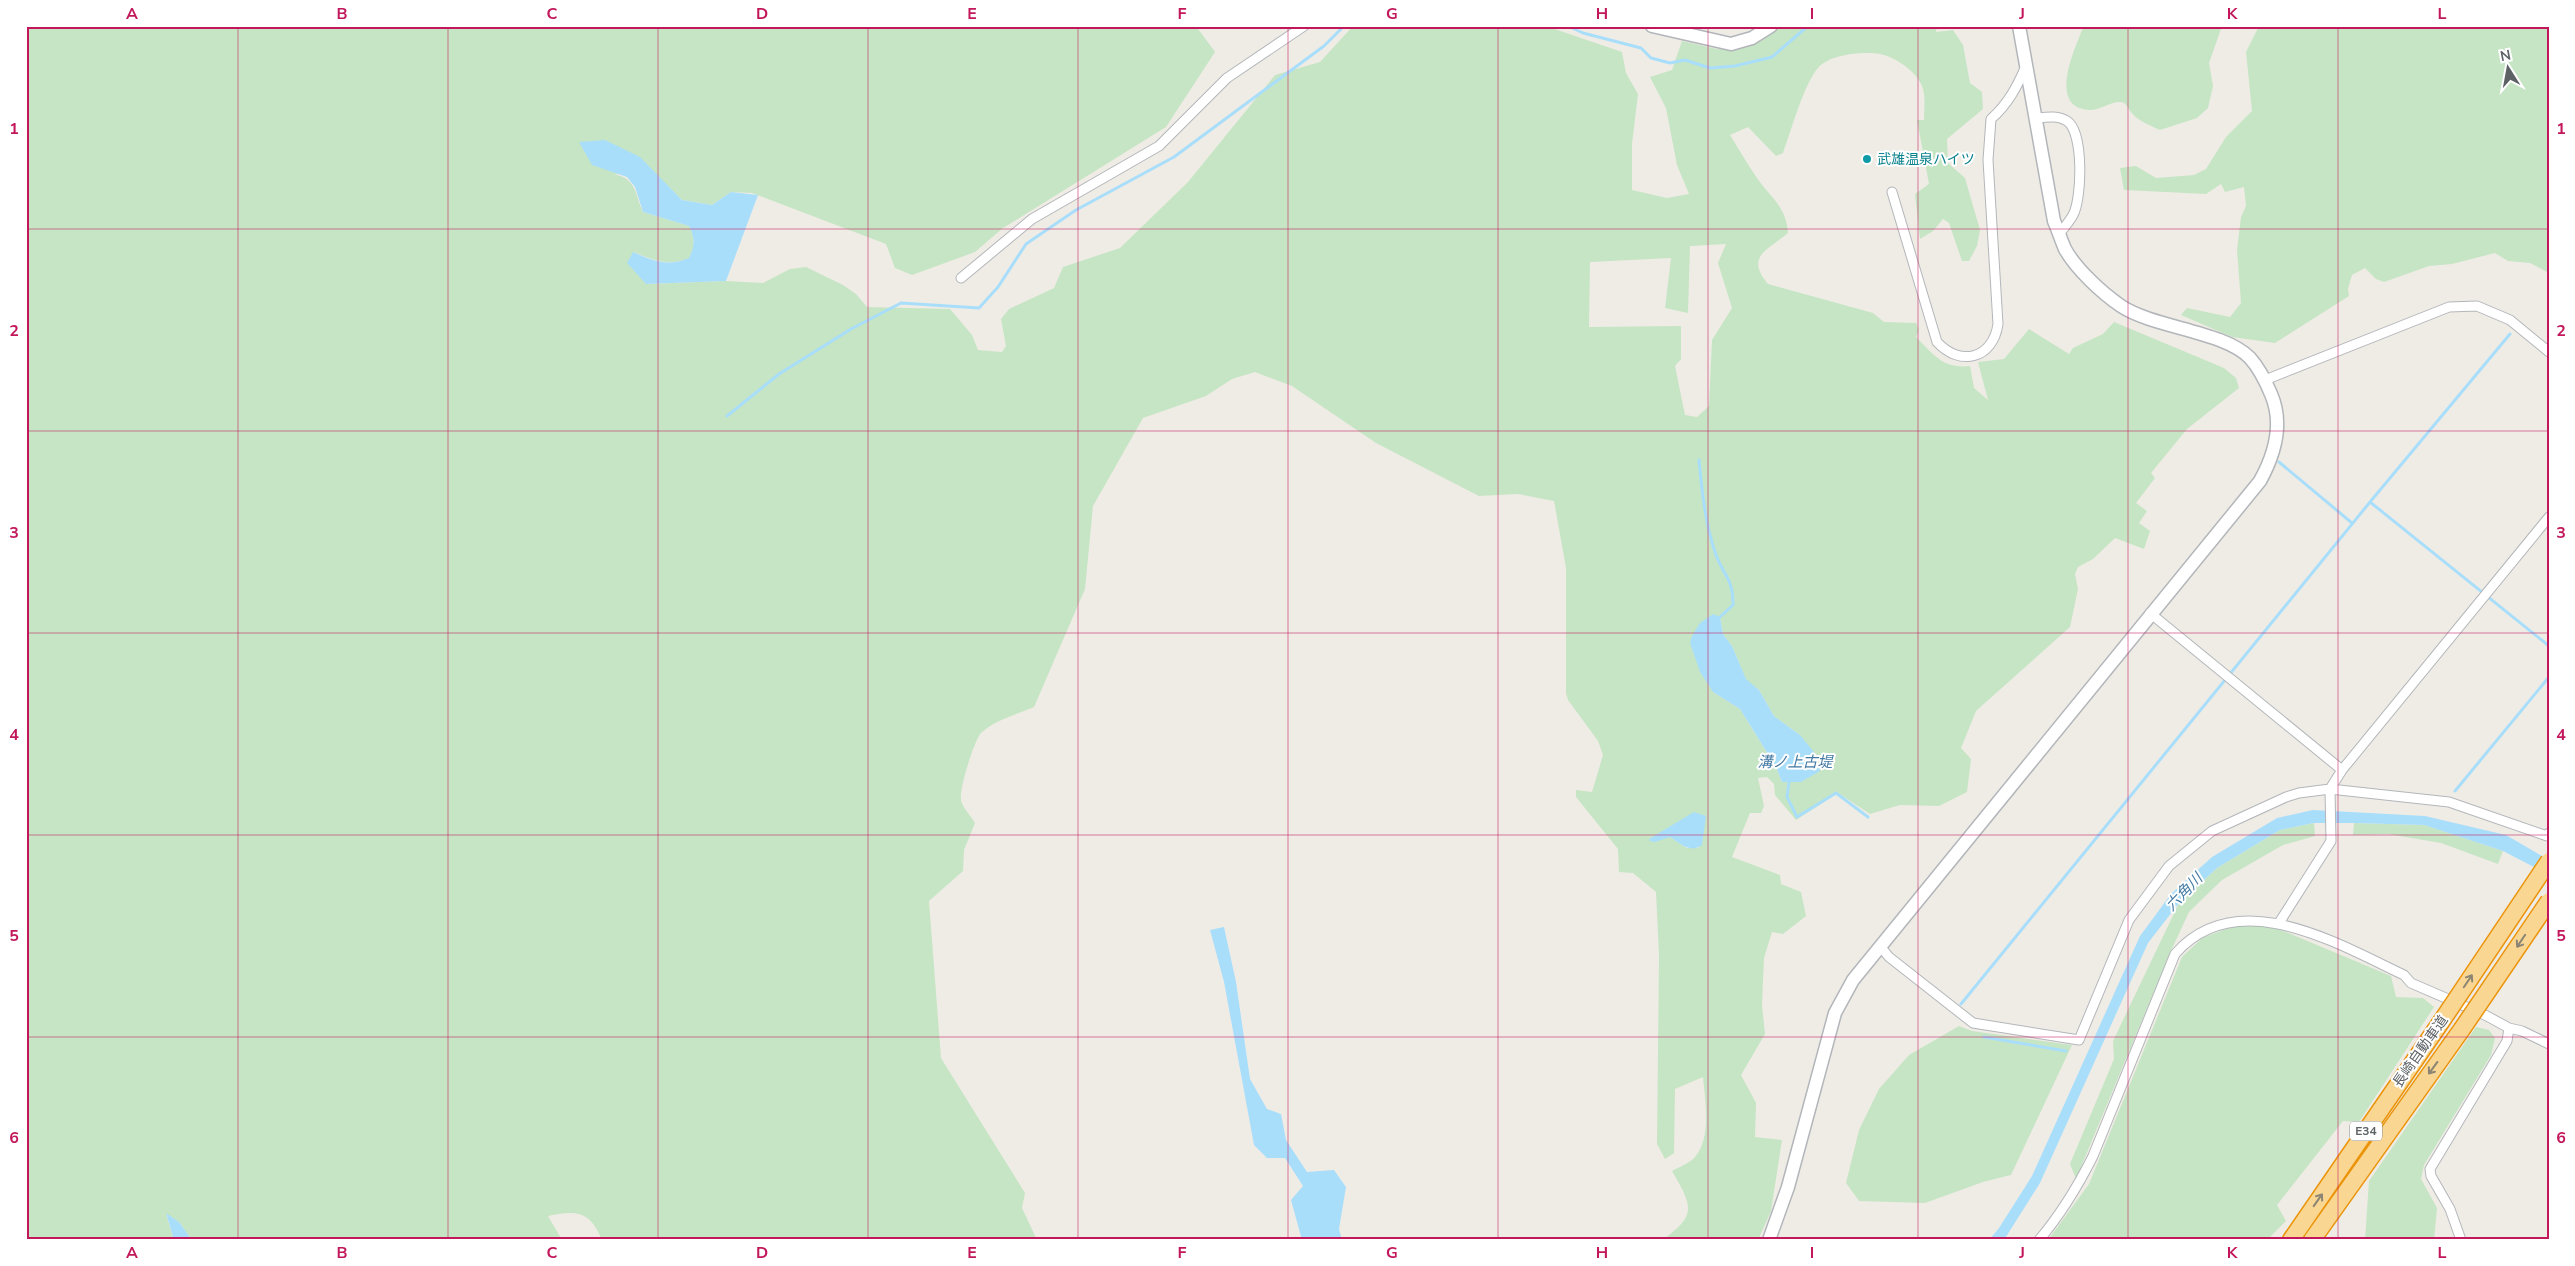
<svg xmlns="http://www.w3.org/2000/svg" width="2575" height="1266" viewBox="0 0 2575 1266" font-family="'Nunito Sans','Noto Sans JP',sans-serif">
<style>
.green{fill:#c6e5c4;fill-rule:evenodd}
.water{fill:#a9defb}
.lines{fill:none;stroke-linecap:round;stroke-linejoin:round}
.stream{stroke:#a9defb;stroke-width:3}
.street-casing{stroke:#b3b6ba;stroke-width:11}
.secondary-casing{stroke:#b2b6ba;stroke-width:15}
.highway-casing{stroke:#eb940a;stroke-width:19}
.street{stroke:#fff;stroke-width:9}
.secondary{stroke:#fff;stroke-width:12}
.highway{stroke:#f9d793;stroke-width:16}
.highway-bridge-casing{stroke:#eb940a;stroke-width:19;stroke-linecap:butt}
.highway-bridge{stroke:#f9d793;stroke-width:16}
.oneway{stroke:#8c8573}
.grid{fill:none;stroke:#c2185b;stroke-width:1;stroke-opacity:0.55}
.culture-dot{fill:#0f9aa8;stroke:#fff;stroke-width:2}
.labels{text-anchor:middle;stroke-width:4;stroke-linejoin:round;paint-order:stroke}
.shield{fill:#fff;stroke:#8e9193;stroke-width:1}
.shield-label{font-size:12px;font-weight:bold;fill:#5d6265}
.culture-label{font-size:14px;fill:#0d838f;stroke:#fff;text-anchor:start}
.street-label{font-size:14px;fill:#5d6265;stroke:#fff}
.water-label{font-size:15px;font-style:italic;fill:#437aa5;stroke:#fff}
.neatline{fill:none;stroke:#c2185b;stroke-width:2}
.grid-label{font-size:16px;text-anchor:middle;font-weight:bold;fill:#c2185b}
</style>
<rect width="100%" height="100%" fill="#efece6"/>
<!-- green -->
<path class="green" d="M26,26H1196L1215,52L1166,127L1003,228L975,252L912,275L895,268L886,244L752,193L731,192L712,205L682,200L657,175L614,174C638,180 634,193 643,212L689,226C695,238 695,246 690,258C666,267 655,260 633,252L646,284L726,281L763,283L790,269L806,267L843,285L856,294L867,307L950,309L972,335L978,350L1002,352L1006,346L1001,319L1009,309L1054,288L1063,267L1120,248L1188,182L1275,75L1320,62L1353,26H1546L1622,52L1626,73L1638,94L1632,144V190L1667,198L1689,194L1677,165L1666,108L1650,77L1672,70L1682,41L1717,49L1754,44L1780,26H1937L1936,32L1953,30L1963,45L1970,83L1982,92L1983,109L1947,139L1948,163L1965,178L1980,230L1977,246L1969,261H1962L1949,223L1943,219L1933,231L1920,239L1915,194L1929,184L1917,120H1924C1924,109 1926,96 1922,86C1916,71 1895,57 1880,54C1864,51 1829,54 1818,68C1804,84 1791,131 1783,153L1776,156L1748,127L1730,135C1739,149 1747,164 1757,178C1771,198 1786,206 1788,233C1767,251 1745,256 1768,284L1873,313L1884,322L1916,323L1919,330L1916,337C1934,355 1943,369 1970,366L1974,388L1988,400L1978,362L2004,359L2029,329L2069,354L2073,348L2103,334L2114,322L2224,368L2236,378L2239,388L2187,429L2151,473L2155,478L2136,503L2147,511L2139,523L2150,531L2144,549L2115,538L2093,559L2078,567L2075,574L2078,589L2070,627L1976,711L1961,748L1971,759L1967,792L1939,806L1900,805L1870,814L1838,793L1796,820L1775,795L1774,784L1767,777L1758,778L1764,806L1761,813H1750L1732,857L1780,875L1781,884L1801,892L1806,916L1783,934L1772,932L1764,958L1762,1005L1765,1034L1741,1075L1756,1103L1755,1137L1782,1140L1771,1211L1758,1240H1662C1698,1215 1692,1206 1672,1171C1679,1167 1690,1163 1695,1157C1712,1137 1705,1101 1703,1077L1675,1089L1674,1153L1665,1159L1657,1144L1659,955L1656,892L1633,873L1619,872L1618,849L1576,797V790L1592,792L1603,755L1598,741L1568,700L1566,693V568L1554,501L1518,494L1479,496L1376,443L1292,386L1255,372L1232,379L1206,396L1143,418L1093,506L1085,589L1034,707C1017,714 995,720 981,733C974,741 959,789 961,800C962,807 971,816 975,823L964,850L963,871L929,901L941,1058L1025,1193L1022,1208L1037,1240H602C590,1211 577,1210 548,1216L562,1240H192L179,1222L166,1214L174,1240H26ZM1726,244L1718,263L1732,308L1712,340L1709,406L1697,417L1685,415L1675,366L1681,359V326L1589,327L1590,262L1671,258L1665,308L1688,313L1690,246ZM1720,617L1723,634L1732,646L1746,680L1759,690L1774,716L1800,735L1782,782L1776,767L1740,709L1713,692ZM1666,830L1699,848H1687L1670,837L1649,839Z
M2087,26H2222L2209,63L2213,86L2208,108L2197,118L2160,130C2149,125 2138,121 2131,112C2127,107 2126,102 2120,102C2110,102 2100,110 2090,110C2048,108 2073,53 2082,30Z
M2259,26H2549V273L2530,263L2508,261L2495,253L2452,264L2429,266L2384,282L2376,279L2365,268L2352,275L2348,289L2349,296L2275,343L2232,337L2181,315L2187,308L2230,317L2241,303L2237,250L2241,217L2246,206L2244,187L2225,192L2221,184L2206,194L2124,190L2120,168L2136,166L2156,178L2194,175L2206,169L2226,137L2252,111L2246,52Z
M2314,823L2315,836L2283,845L2222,880L2189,912L2170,953L2076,1179L2070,1164L2114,1059L2113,1041L2179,903L2217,868L2280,830Z
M2354,823L2424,825L2503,851L2498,864L2441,843L2388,834L2353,835Z
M2269,925L2391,976L2396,997L2423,998L2434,1007L2359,1122L2343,1121L2277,1205L2286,1221L2267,1240H2048L2089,1184L2182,957L2202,938L2234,926Z
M1959,1026L1972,1031L2072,1045L2011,1175L1983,1182L1925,1203L1859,1201L1846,1183L1859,1130L1879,1089L1909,1055Z
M2476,1027L2489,1030L2495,1038L2491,1055L2424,1165L2421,1179L2437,1208L2434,1240H2365L2369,1181Z"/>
<!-- water -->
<path class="water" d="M605,140L640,157L682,200L712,205L731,192L758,195L726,281L646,284L627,263L633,252C654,261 667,267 689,258C695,246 695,238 689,226L643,212L635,187L627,177L592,165L579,142Z
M1713,614L1720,617L1723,634L1732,646L1746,679L1759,690L1774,716L1800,735L1814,752L1820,771L1801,782H1782L1776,767L1740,709L1713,692L1700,672L1690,643L1692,636L1700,623Z
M2313,810L2425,816L2506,835L2549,860V875L2503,851L2424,825L2354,823H2314L2280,830L2217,868L2179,903L2148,943L2040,1183L2004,1240H1989L1999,1228L2032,1176L2140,936L2171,894L2212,857L2277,818Z
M1694,812L1706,816L1702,845C1690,854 1680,843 1670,837L1655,842L1650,841L1649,839Z
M1224,927L1236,982L1250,1079L1267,1109L1281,1114L1286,1140L1307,1172L1334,1170L1346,1187L1339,1229L1342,1240H1302L1291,1200L1303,1186L1285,1158H1267L1254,1145L1224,982L1210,930Z
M166,1213L179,1222L192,1240H174Z"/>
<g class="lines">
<!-- stream -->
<path class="stream" d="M1568,26L1583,33L1641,48L1651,58L1670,63L1685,60L1710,68L1735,66L1772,57L1808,26
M727,416L779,374L851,329L901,303L979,308L998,287L1026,244L1076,210L1174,157L1324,46L1344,26
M1699,460C1702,492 1705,522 1715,552C1722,574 1734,579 1733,605L1720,617
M2279,462L2352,523
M2370,502L2510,334
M1789,782L1787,797L1797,817L1836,793L1868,817
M2455,791L2549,677
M1961,1004L2370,502L2549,646
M1984,1037L2066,1051"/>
<!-- street casing -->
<g class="street-casing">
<path id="street" d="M2036,118C2046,117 2058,115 2067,121C2084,132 2082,199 2073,215C2069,222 2064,228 2059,234
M1892,192L1937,342C1960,367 1993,359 1998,324L1988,160L1991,119C2008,104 2017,87 2026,66
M961,278L1032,219L1159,146L1227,78L1304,26
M2265,380L2449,307L2477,306L2510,320L2549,352
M2150,613L2342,770
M2279,923L2331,841L2330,789L2342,770L2549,517
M1880,946L1889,957L1973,1023L2079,1040L2129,920L2169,866L2212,831L2286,797L2299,793L2330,789L2449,802L2547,836L2549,833
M2039,1240C2061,1214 2078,1186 2093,1156L2175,954C2237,883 2338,944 2404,975L2411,983L2485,1015L2509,1028L2522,1031L2549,1044
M2461,1240L2450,1209L2431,1176L2430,1169L2507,1041L2509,1028"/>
</g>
<!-- secondary casing -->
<g class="secondary-casing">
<path id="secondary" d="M1652,26L1731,44L1752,38L1771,26
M1769,1240L1788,1187L1835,1013L1853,980L2260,481C2275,454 2284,424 2271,394C2266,382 2259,368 2250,358C2224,331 2154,328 2121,306C2102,293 2076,269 2065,249C2061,240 2058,230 2054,221L2019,26"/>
</g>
<!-- highway casing -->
<g class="highway-casing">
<path id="highway" d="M2291,1240L2441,1022
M2312,1240L2462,1029"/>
</g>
<!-- street -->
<use href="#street" class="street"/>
<!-- secondary -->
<use href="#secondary" class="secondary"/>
<!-- highway -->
<use href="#highway" class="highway"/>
<!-- highway-bridge casing -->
<g class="highway-bridge-casing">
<path id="highway-bridge" d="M2441,1022L2549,861
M2462,1029L2549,901"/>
</g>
<!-- highway-bridge -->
<use href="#highway-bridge" class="highway-bridge"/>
</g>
<!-- one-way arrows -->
<defs><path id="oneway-shaft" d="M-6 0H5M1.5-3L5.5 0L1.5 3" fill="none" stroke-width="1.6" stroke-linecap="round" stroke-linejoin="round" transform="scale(1.25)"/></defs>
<g class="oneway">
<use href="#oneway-shaft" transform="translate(2521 941) rotate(124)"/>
<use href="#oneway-shaft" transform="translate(2468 981) rotate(-56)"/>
<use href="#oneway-shaft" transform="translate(2433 1068) rotate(126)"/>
<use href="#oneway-shaft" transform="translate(2318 1200) rotate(-55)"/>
</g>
<!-- grid -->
<path class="grid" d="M238,26V1240M448,26V1240M658,26V1240M868,26V1240M1078,26V1240M1288,26V1240M1498,26V1240M1708,26V1240M1918,26V1240M2128,26V1240M2338,26V1240M26,229H2549M26,431H2549M26,633H2549M26,835H2549M26,1037H2549"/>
<!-- markers -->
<circle class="culture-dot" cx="1867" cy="159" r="5"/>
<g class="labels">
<!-- shield labels -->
<rect class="shield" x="2350" y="1121.5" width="32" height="19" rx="4"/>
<g class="shield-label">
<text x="2366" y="1135">E34</text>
</g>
<!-- culture labels -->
<g class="culture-label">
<text x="1877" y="164">武雄温泉ハイツ</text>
</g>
<!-- street labels -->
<g class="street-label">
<text transform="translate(2420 1051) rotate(-55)" y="5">長崎自動車道</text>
</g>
<!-- water labels -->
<g class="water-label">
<text x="1795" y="767">溝ノ上古堤</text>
<text transform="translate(2184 892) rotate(-46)" y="5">六角川</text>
</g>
</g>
<!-- border -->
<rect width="2575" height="1266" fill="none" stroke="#ffffff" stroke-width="55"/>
<!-- north arrow -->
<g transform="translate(2508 68) rotate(349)" stroke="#ffffff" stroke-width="4" paint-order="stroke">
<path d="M0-4L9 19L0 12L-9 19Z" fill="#5d6265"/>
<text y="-8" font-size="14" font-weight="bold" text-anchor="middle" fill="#5d6265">N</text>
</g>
<rect x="28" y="28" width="2520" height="1210" class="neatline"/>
<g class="grid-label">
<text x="132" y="19">A</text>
<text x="342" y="19">B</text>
<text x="552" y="19">C</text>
<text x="762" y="19">D</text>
<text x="972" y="19">E</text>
<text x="1182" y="19">F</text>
<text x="1392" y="19">G</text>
<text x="1602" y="19">H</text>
<text x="1812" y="19">I</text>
<text x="2022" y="19">J</text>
<text x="2232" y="19">K</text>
<text x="2442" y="19">L</text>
<text x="14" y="134">1</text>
<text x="2561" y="134">1</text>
<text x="14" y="336">2</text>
<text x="2561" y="336">2</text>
<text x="14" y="538">3</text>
<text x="2561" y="538">3</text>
<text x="14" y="740">4</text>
<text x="2561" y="740">4</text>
<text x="14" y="941">5</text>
<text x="2561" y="941">5</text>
<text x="14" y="1143">6</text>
<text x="2561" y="1143">6</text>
<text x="132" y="1258">A</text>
<text x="342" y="1258">B</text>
<text x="552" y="1258">C</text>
<text x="762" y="1258">D</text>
<text x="972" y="1258">E</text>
<text x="1182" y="1258">F</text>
<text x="1392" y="1258">G</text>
<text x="1602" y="1258">H</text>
<text x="1812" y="1258">I</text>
<text x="2022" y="1258">J</text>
<text x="2232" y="1258">K</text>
<text x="2442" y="1258">L</text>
</g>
</svg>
